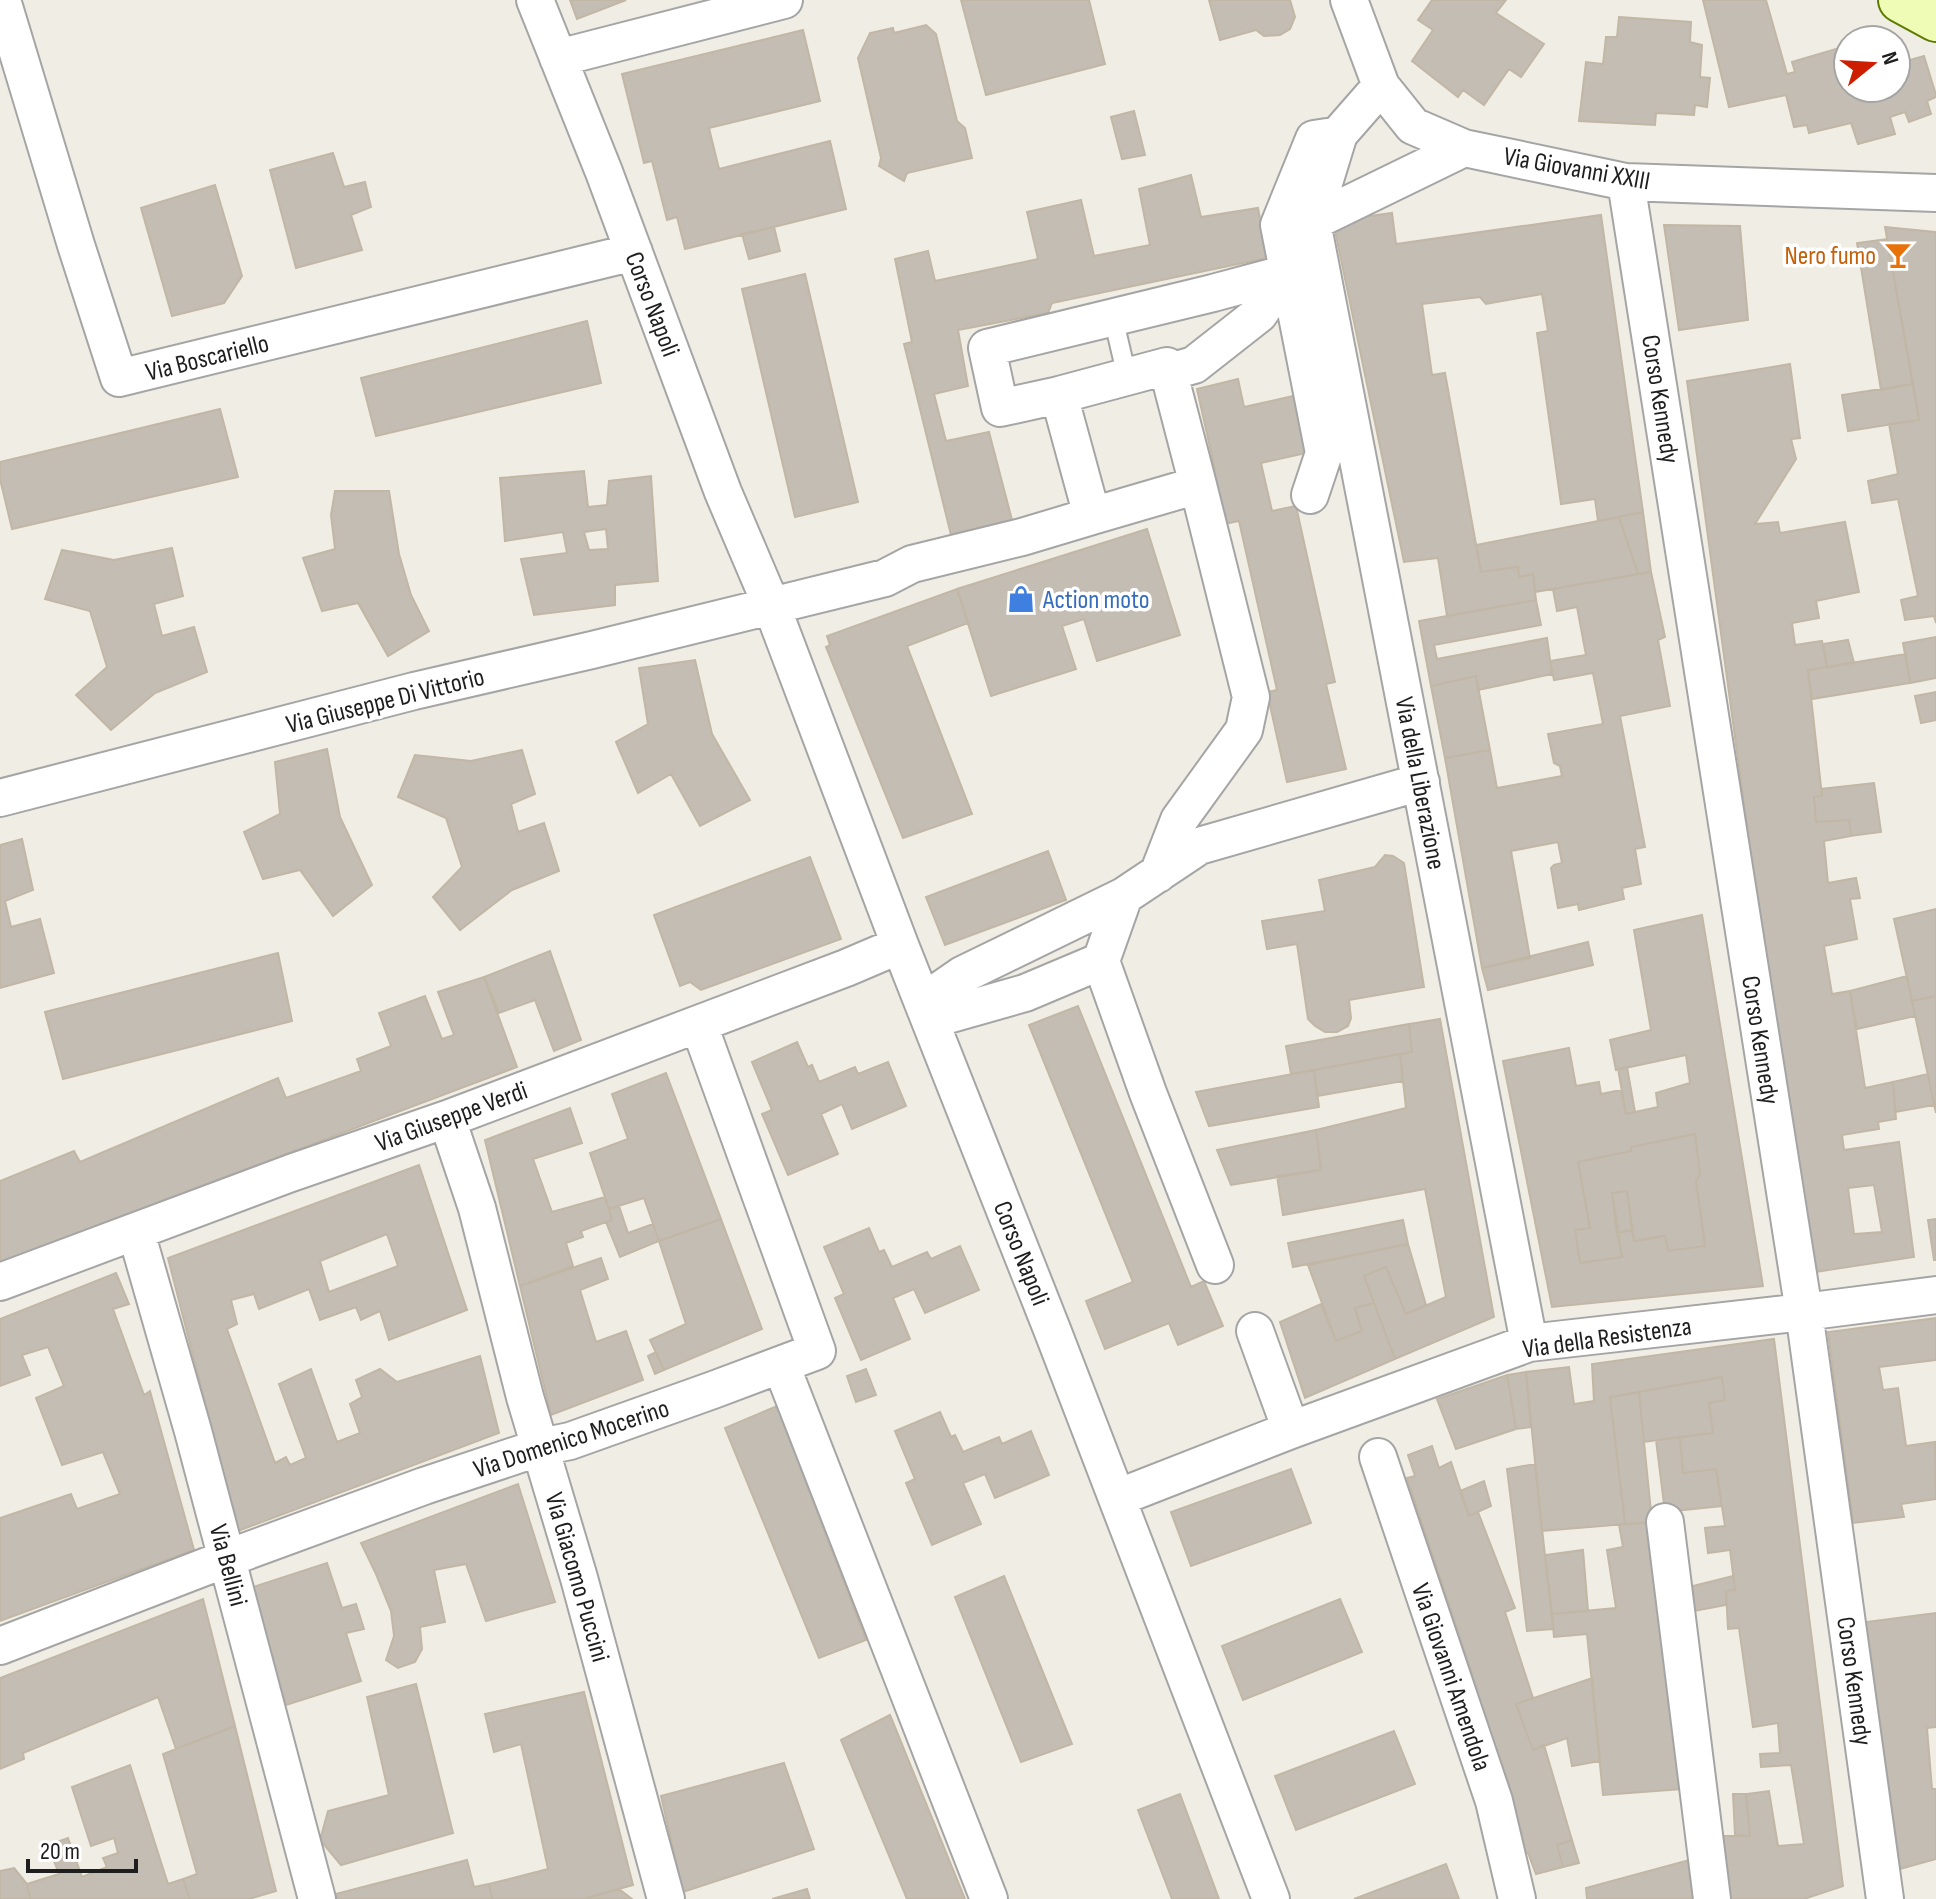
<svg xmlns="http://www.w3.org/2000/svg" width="1936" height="1899" viewBox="0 0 1936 1899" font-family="'Sofia Sans Condensed',sans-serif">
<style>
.building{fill:#c4bdb3;stroke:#c2b6a5;stroke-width:2;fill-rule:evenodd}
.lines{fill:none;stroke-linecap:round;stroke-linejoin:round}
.lane-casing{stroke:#a5a5a5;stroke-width:22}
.street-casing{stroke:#a5a5a5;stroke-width:40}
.secondary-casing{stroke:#5c7b00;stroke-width:48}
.lane{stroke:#fff;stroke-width:18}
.street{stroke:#fff;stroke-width:36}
.secondary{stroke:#effcb5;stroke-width:44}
.labels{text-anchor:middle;stroke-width:7;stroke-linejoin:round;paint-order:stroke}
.street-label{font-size:26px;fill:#1e1e1e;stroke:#fff}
.food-label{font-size:26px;fill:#c56008;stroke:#fff;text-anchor:end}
.shop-label{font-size:26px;fill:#366cbe;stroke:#fff;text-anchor:start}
</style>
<rect width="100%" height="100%" fill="#f0eee4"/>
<!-- building -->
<path class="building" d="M570,0H626L577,19Z
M961,0H1089L1105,64L986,95Z
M1209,0H1290L1295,17L1290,29L1280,35L1264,36L1256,30L1220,40Z
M1432,0H1506L1496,13L1544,44L1521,77L1509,69L1484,105L1463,90L1458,97L1412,61L1433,30L1418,20Z
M1703,0H1766L1787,74L1795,72L1792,62L1846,46L1848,88H1896V64L1924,56L1936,95V97L1927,101L1931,114L1909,122L1905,112L1890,117L1895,134L1858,144L1851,123L1809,133L1807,125L1794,127L1786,95L1729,107Z
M1619,17L1691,22L1690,42L1702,45L1700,77L1710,78L1707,107L1695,105L1694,115L1656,113L1655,125L1579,121L1586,62L1603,64L1606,37H1617Z
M926,25L936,34L957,121L965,128L972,158L907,173L904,181L879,166L881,158L858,58L870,33L893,28L894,33Z
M803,30L820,101L709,128L719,169L830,141L846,209L685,249L677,217L667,220L652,161L644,163L622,74Z
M1134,111L1145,155L1122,159L1111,117Z
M333,153L344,187L365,182L371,207L351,215L362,250L296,268L270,170Z
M1191,175L1201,217L1258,208L1267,258L1052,303L1048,313L958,330L968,386L934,394L946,441L989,432L1012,520L951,535L904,344L912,342L895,259L928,251L935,281L1038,259L1027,212L1081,200L1094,256L1150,245L1139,189Z
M215,185L242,276L224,303L172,316L141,208Z
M1392,213L1396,244L1601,215L1643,512L1598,521L1595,499L1561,504L1537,333L1548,331L1542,294L1486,304L1480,297L1422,304L1432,375L1445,373L1481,572L1518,567L1519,577L1533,574L1536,600L1447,616L1438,558L1404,562L1333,221Z
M1664,225L1740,226L1748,320L1679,330Z
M774,227L780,251L749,259L742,234Z
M1885,227L1935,232L1936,236V623L1934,616L1905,620L1901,600L1918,596L1898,499L1872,503L1868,481L1898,474L1889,424L1919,420Z
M1887,239L1913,384L1881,390L1857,243Z
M805,274L858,502L795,517L742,289Z
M587,321L601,383L376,436L361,378Z
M1790,364L1800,438L1791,439L1796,459L1755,524L1778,522L1780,533L1845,522L1859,592L1816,601L1819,618L1792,623L1795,645L1822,641L1827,667L1808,670L1822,796L1814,797L1816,822L1849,820L1851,836L1824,841L1828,883L1856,878L1860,898L1850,899L1857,939L1824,946L1832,994L1850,991L1865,1088L1893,1082L1896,1119L1878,1122L1879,1129L1842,1135L1844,1150L1899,1142L1914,1257L1815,1272L1753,871L1687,381ZM1874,1185L1882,1232L1854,1234L1848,1188Z
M1238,379L1244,407L1293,396L1306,453L1261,463L1272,511L1296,506L1335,682L1326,684L1346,769L1287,782L1267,692L1277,690L1239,521L1219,525L1207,472L1215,470L1197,389Z
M1913,384L1919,420L1848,431L1842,395Z
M220,409L238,477L12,529L0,479V462Z
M584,471L588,507L607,505L609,481L651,476L658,581L615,585V605L534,615L521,559L567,553L563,532L505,541L500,478ZM606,529L608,549L589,550L584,532Z
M335,491H389L399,554L411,595L429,631L388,656L358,603L322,611L303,558L335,549L331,515Z
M1643,512L1651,572L1638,574L1619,517Z
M1619,517L1638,574L1535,592L1533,574L1519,577L1518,567L1481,572L1476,545Z
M1147,529L1180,635L1097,661L1084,619L1062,626L1076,669L991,696L957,589Z
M172,548L183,596L154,604L162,636L194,627L207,672L155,693L111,730L76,695L107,667L90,611L45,599L62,550L114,560Z
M1651,572L1665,637L1658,640L1670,706L1620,716L1645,847L1635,849L1641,884L1622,888L1624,899L1579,910L1578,904L1558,908L1551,868L1554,865L1562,863L1558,842L1511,851L1530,958L1482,968L1445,758L1490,750L1497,788L1562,776L1560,766L1554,763L1548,734L1603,724L1593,673L1554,680L1550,661L1586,655L1577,607L1557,611L1553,589Z
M957,589L968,623L907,646L972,814L903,838L826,647L830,645L827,636Z
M1536,600L1541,625L1434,645L1437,659L1547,638L1552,674L1478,690L1476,676L1431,686L1419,621Z
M1936,637V678L1910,683L1903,643Z
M1848,640L1854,663L1827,667L1823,644Z
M1906,654L1910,683L1812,699L1808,670Z
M695,660L712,734L750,800L700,826L671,774L638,793L616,742L648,724L639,668Z
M1476,676L1490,750L1445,758L1431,686Z
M1936,692V720L1921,723L1915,696Z
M327,749L340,817L372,885L333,916L300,870L263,879L244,832L280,814L275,762Z
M522,750L535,794L511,804L518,832L544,823L559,871L512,890L460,930L433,897L462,867L446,818L398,797L415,755L471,761Z
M1874,783L1881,832L1851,836L1849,820L1816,822L1814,797L1822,796L1821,789Z
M22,839L33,890L5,901L11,927L40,919L54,973L0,988V845Z
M1048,851L1066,900L945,945L926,897Z
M1385,855L1393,856L1404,863L1424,987L1349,1000L1351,1018L1348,1026L1337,1032H1325L1315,1026L1308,1019L1297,944L1267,949L1262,921L1325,911L1319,880L1375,867Z
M810,857L841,939L701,990L690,982L680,986L654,915Z
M1936,909V996L1912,1001L1894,919Z
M1702,915L1763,1286L1552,1307L1503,1061L1569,1048L1576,1086L1599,1082L1601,1094L1621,1090L1626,1114L1658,1107L1656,1093L1690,1083L1686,1055L1616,1070L1610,1040L1651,1030L1634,930ZM1695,1134L1700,1174L1696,1181L1705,1246L1668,1251L1665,1236L1634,1241L1632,1230L1617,1233L1622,1257L1580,1263L1575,1230L1590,1228L1578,1162L1631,1151V1147Z
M1588,942L1593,965L1488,990L1482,968Z
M550,951L581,1040L554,1051L535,1000L499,1013L484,977Z
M278,953L292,1021L63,1079L45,1012Z
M1907,976L1915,1016L1857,1029L1850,991Z
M484,977L517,1067L0,1262V1181L74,1151L80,1162L278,1078L286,1098L361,1071L357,1059L391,1046L379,1013L425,996L442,1039L454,1035L438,992Z
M1936,996V1113L1912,1001Z
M1078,1006L1191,1287L1204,1281L1223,1326L1178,1345L1169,1323L1105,1349L1086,1301L1133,1282L1029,1025Z
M1440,1019L1494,1317L1395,1359L1364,1276L1386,1267L1406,1314L1446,1297L1425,1189L1283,1215L1277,1176L1321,1170L1316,1130L1406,1108L1400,1054L1412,1052L1409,1024Z
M1409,1024L1412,1052L1291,1074L1286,1046Z
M797,1042L808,1067L812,1065L819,1082L855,1067L858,1074L888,1062L906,1106L852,1129L842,1104L821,1114L838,1154L788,1175L762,1114L772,1110L752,1062Z
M1400,1054L1403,1081L1317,1096L1314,1070Z
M1627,1067L1635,1112L1626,1114L1618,1069Z
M1314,1070L1319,1107L1209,1126L1196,1092Z
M666,1073L721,1219L659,1241L644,1198L609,1209L590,1153L628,1139L612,1094Z
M1928,1074L1934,1105L1895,1112L1893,1082Z
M570,1108L582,1143L533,1159L552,1212L605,1197L612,1220L581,1231L583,1237L566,1243L573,1266L520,1286L485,1140Z
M1316,1130L1321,1170L1231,1185L1217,1150Z
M1695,1134L1700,1174L1696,1181L1705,1246L1668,1251L1665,1236L1634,1241L1627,1191L1612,1193L1622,1257L1580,1263L1575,1230L1590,1228L1578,1162L1631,1151V1147Z
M419,1165L467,1310L389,1340L380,1311L361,1320L356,1307L320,1320L309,1289L259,1309L254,1294L231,1300L237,1324L227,1329L275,1463L286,1457L290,1465L306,1458L279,1384L311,1369L337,1442L360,1433L350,1404L362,1397L356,1380L380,1369L397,1382L480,1356L499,1433L238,1531L168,1258ZM387,1234L398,1266L329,1292L320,1261Z
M1627,1191L1632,1230L1617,1233L1612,1193Z
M619,1206L628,1233L653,1224L659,1241L620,1257L606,1222L612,1220L609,1209Z
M721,1219L762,1329L664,1370L650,1340L686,1324L659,1241Z
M1936,1219V1260H1934L1928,1220Z
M1403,1220L1408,1244L1293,1267L1288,1243Z
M869,1228L879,1252L884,1250L892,1267L927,1252L931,1259L960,1246L979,1290L925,1313L914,1289L893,1298L910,1339L861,1360L835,1298L844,1294L824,1247Z
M1408,1244L1426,1305L1406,1314L1386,1267L1364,1276L1374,1303L1355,1308L1362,1331L1336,1341L1308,1265Z
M601,1258L608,1279L580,1290L596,1342L626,1331L643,1380L551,1415L520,1286Z
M116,1273L129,1304L113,1309L144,1395L150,1391L194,1550L0,1621V1518L71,1494L77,1509L120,1494L103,1452L62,1465L36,1398L64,1386L48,1347L22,1355L30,1375L0,1386V1319Z
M1374,1303L1395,1359L1305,1398L1280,1322L1321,1304L1336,1341L1362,1331L1355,1308Z
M1936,1318V1360L1879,1367L1883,1390L1898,1388L1906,1446L1935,1442L1936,1499L1901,1504L1904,1517L1853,1523L1828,1332Z
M1774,1339L1843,1886L1804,1899H1723L1714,1836H1750L1746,1794L1769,1791L1778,1846L1804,1844L1791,1765L1761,1767L1760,1754L1780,1753L1778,1723L1753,1727L1739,1628L1728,1629L1726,1591L1735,1590L1730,1550L1708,1553L1705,1528L1725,1526L1716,1469L1683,1473L1680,1437L1713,1433L1709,1403L1725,1400L1722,1377L1610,1397L1625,1524L1542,1531L1526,1372L1569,1367L1574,1404L1594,1401L1592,1364Z
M656,1352L664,1370L655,1374L648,1356Z
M866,1369L876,1395L856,1402L847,1376Z
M1526,1372L1531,1427L1516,1429L1507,1375Z
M1507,1375L1516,1429L1456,1449L1437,1399Z
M1722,1377L1725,1400L1709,1403L1713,1433L1644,1442L1639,1392Z
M1639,1392L1652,1522L1625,1524L1610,1397Z
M777,1406L866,1640L819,1658L725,1428Z
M940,1412L951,1437L955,1435L963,1452L999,1437L1002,1444L1031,1431L1049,1475L995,1498L985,1474L963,1483L981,1524L932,1545L906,1483L915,1479L895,1431Z
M1680,1437L1683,1473L1716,1469L1722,1506L1665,1512L1656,1440Z
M1432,1446L1439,1468L1451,1462L1469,1516L1478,1512L1515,1608L1505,1612L1533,1698L1516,1704L1533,1750L1544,1745L1572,1840L1557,1845L1563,1867L1536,1874L1528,1853H1524L1472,1674L1407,1478L1415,1476L1408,1455Z
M1535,1464L1553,1629L1527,1631L1507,1469Z
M1291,1469L1311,1523L1191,1566L1171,1512Z
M1484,1481L1491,1506L1469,1516L1460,1491Z
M518,1484L555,1602L486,1621L466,1564L434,1570L445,1622L420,1627L422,1649L415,1662L398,1668L386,1660L394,1636L391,1611L376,1574L361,1543Z
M1652,1522L1682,1789L1603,1795L1587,1634L1554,1637L1552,1614L1616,1608L1607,1550L1623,1547L1619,1525Z
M1583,1550L1588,1611L1552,1614L1545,1555Z
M327,1563L342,1608L356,1604L364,1629L346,1633L361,1681L286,1705L250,1588Z
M1004,1576L1072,1744L1021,1762L955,1597Z
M1733,1576L1735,1590L1726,1591V1605L1683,1613L1681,1589Z
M203,1599L235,1726L176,1749L158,1697L23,1753L24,1759L0,1769V1678Z
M1340,1599L1362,1652L1243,1700L1222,1646Z
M1936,1613V1727L1927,1728L1932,1789H1936V1859L1900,1869L1866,1622Z
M1592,1678L1600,1761L1572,1766L1567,1738L1533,1750L1516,1704Z
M416,1684L453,1833L341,1865L320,1840L328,1811L389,1795L367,1697Z
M584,1692L633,1885L583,1899H492L489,1884L548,1869L521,1744L494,1752L485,1714Z
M890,1715L965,1899H907L841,1740Z
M235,1726L276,1891L249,1899H190L183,1879L197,1874L163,1754Z
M1394,1731L1415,1784L1296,1830L1275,1776Z
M784,1763L814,1849L683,1892L661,1796Z
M130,1765L168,1884L183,1879L190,1899H30L27,1884L59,1874L48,1845L68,1838L82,1877L107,1867L103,1858L118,1853L114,1838L91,1846L72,1787Z
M1180,1794L1219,1899H1172L1138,1810Z
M1733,1794H1746L1750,1836L1735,1835Z
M1572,1840L1579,1863L1563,1867L1557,1845Z
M1693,1859L1697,1899H1587L1586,1888Z
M467,1860L474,1887L489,1884L492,1899H338L336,1894Z
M1446,1864L1459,1899H1354Z
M14,1868L27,1884L30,1899H0V1871Z
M619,1889L632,1899H583Z
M807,1889L810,1899H772Z"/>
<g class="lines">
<!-- lane casing -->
<g class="lane-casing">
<path id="lane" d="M1113,317L1127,377"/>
</g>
<!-- street casing -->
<g class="street-casing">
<path id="street" d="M2,0L76,245L119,378L634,252
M535,0L604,172L723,492L772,607L900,945L1053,1332L1271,1899
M1349,0L1381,86L1413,126L1464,148L1626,182L1936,193
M558,58L784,0
M1381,86L1339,134L1312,222L1529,1343
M1626,182L1804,1312L1885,1899
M1312,222L1464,148
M1169,372L1194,365L1259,314L1287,273
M1059,395L1092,516L1198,485L1167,366L1059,395L1000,408L987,348L1213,293L1287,273
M1310,495L1324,453L1279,225L1314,139L1327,137
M0,798L414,691L592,650L885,578L912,564L1022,537L1092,516
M1158,874L1179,820L1244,730L1251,697L1198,485
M1101,961L1148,1093L1215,1265
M923,1002L962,975L1124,896L1199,846L1421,782
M930,1020L1025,993L1101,961L1124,896
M447,1119L477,1208L525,1397L579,1578L666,1899
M136,1232L193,1431L317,1899
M0,1282L291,1173L447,1119L846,968L900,945
M1255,1331L1291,1430
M781,1365L989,1899
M1378,1457L1494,1801L1517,1899
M1117,1498L1291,1430L1529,1343L1804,1312L1936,1295
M1665,1522L1712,1899
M0,1646L228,1558L424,1486L541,1447L570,1441L713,1390L817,1351L699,1025"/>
</g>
<!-- secondary casing -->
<g class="secondary-casing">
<path id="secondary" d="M1901,0L1936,19"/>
</g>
<!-- lane -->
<use href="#lane" class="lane"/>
<!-- street -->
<use href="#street" class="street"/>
<!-- secondary -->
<use href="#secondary" class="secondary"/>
</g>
<!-- icons -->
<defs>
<g id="bar-bare" transform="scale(2.16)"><path d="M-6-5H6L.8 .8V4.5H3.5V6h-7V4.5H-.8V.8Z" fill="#e8710a" stroke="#fff" stroke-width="2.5" paint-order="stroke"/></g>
<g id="shop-bare" transform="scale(2.16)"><path d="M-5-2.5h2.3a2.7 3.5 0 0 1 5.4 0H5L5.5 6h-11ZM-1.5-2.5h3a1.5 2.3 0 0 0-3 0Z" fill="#3f7fe0" stroke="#fff" stroke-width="2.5" paint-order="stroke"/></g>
</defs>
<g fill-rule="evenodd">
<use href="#bar-bare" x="1898" y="255"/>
<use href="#shop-bare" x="1021" y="599"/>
</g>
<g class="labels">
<!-- street labels -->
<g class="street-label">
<text transform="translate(1577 168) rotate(10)" y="9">Via Giovanni XXIII</text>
<text transform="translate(653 304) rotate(69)" y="9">Corso Napoli</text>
<text transform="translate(207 357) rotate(-14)" y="9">Via Boscariello</text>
<text transform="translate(1661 399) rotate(81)" y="9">Corso Kennedy</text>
<text transform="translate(385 700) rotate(-14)" y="9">Via Giuseppe Di Vittorio</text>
<text transform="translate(1421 783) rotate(79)" y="9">Via della Liberazione</text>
<text transform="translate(1761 1040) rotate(81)" y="9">Corso Kennedy</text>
<text transform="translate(451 1116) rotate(-20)" y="9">Via Giuseppe Verdi</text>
<text transform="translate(1022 1253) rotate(68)" y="9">Corso Napoli</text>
<text transform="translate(1607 1337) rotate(-8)" y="9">Via della Resistenza</text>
<text transform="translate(571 1438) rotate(-18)" y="9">Via Domenico Mocerino</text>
<text transform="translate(229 1565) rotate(75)" y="9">Via Bellini</text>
<text transform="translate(578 1577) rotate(74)" y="9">Via Giacomo Puccini</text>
<text transform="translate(1452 1677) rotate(71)" y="9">Via Giovanni Amendola</text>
<text transform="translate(1855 1681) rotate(82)" y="9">Corso Kennedy</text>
</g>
<!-- food labels -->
<g class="food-label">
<text x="1876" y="264">Nero fumo</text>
</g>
<!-- shop labels -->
<g class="shop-label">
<text x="1043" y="608">Action moto</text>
</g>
</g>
<!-- north arrow -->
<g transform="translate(1872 64) rotate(72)"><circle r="38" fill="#ffffff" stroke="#a5a5a5" stroke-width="2"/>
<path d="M0-6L14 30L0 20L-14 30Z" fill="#cd1e00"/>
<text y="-12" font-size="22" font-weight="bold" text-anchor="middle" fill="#1e1e1e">N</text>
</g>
<!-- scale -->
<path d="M28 1859v12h108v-12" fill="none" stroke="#1e1e1e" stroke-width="4"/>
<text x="40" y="1859" font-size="24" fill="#1e1e1e" stroke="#ffffff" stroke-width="6" paint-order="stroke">20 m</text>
</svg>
